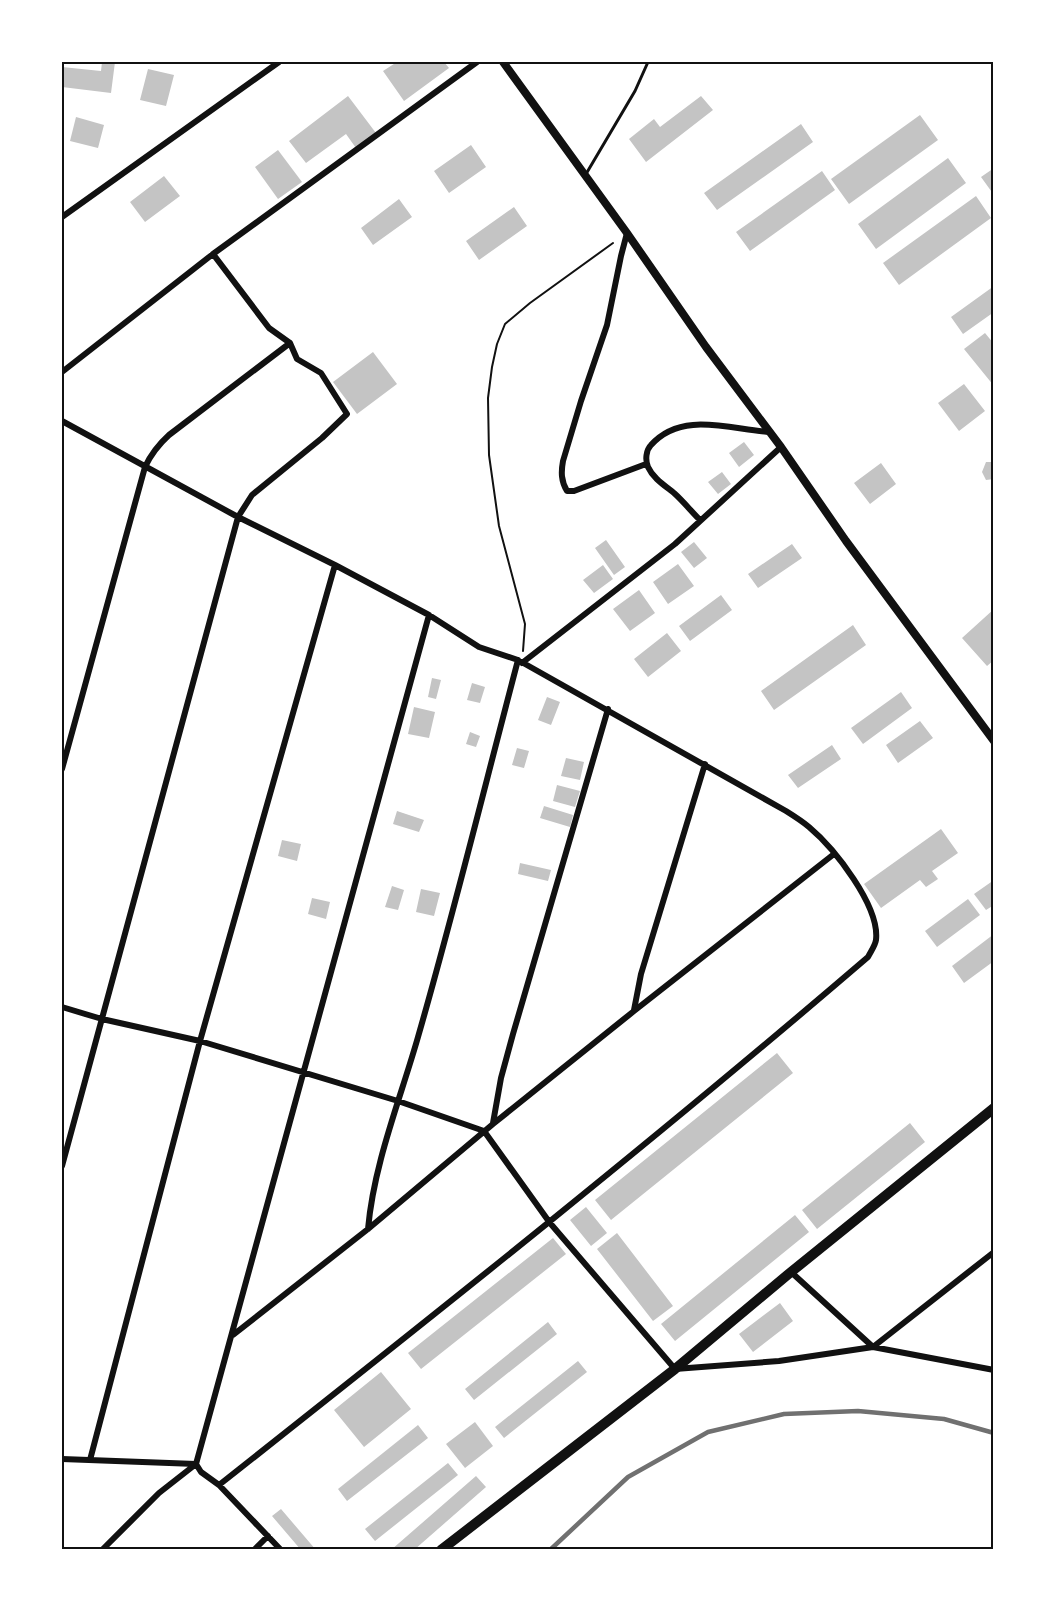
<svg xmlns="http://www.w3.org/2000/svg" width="1055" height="1611" viewBox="0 0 1055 1611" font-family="'IBM Plex Sans',sans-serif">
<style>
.building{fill:#c4c4c4}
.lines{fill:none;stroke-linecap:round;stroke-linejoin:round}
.path{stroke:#111;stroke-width:2}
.service{stroke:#111;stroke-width:3}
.minor{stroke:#111;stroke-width:6}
.tertiary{stroke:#111;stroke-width:8}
.trunk{stroke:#111;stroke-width:10}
.rail{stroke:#707070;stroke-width:4.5}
.neatline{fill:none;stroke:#111;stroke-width:2}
</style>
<rect width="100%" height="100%" fill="#fff"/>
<!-- building -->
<path class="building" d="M102,62H115L111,93L62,87V67L101,71Z
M397,62H444L449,68L404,101L383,71Z
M148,69L174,75L166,106L140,100Z
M348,96L376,133L356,148L346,134L306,163L289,141Z
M701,96L713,110L646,162L629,139L654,119L660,127Z
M920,115L938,140L849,204L831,179Z
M76,117L104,125L98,148L70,141Z
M801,124L813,142L717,210L704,193Z
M471,145L486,167L449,193L434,171Z
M278,150L302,182L278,199L255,167Z
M948,158L966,183L876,249L858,224Z
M994,168V195L981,177Z
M822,171L835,190L750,251L736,232Z
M164,176L180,196L145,222L130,202Z
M976,196L991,218L899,285L883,263Z
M399,199L412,217L373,245L361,228Z
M514,207L527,226L479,260L466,241Z
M994,286V312L963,334L951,317Z
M985,333L994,344V386L964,349Z
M373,352L397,384L357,414L333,382Z
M964,384L985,411L959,431L938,403Z
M744,442L754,455L739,467L729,453Z
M986,462H994V479L986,480L982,472Z
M881,463L896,484L870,504L854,483Z
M722,472L731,484L718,494L708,482Z
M606,540L625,567L614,575L595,548Z
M694,542L707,558L694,568L681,552Z
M792,544L802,558L758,588L748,574Z
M678,564L694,586L668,604L653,582Z
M603,565L613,579L594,593L583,580Z
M639,590L655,613L630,631L613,609Z
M721,595L732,610L690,641L679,626Z
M994,609V660L987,666L962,638Z
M853,625L866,645L774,710L761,691Z
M667,633L681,651L648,677L634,659Z
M432,678L441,680L436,699L428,697Z
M472,683L485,687L480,703L467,700Z
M901,692L912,708L863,744L851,728Z
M547,697L560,702L551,725L538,720Z
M414,707L435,712L429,738L408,734Z
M920,721L933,738L898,763L886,745Z
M470,732L480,736L476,747L466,744Z
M832,745L841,759L798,788L788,775Z
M517,748L529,751L524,768L512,765Z
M566,758L584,762L580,780L561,776Z
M557,785L580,791L575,807L553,801Z
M544,806L573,815L570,827L540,818Z
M397,811L424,820L419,832L393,824Z
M941,829L958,853L932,871L938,879L926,887L920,880L881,908L864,884Z
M282,840L301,844L297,861L278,856Z
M520,863L551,870L548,881L518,874Z
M994,880V905L986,910L974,894Z
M392,886L404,890L398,910L385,907Z
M421,889L440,893L434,916L416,912Z
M312,898L330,902L326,919L308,914Z
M968,899L980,915L937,947L925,931Z
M994,934V961L964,983L952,966Z
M777,1053L793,1073L611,1220L595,1200Z
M910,1123L925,1142L817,1229L802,1210Z
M586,1207L607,1233L591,1246L570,1220Z
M795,1215L809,1232L675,1341L661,1324Z
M617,1233L673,1306L653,1321L597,1249Z
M553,1238L566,1254L421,1369L408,1353Z
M780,1303L793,1321L753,1352L739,1334Z
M548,1322L557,1334L474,1400L465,1389Z
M578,1361L587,1372L504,1438L495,1427Z
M381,1372L411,1409L364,1447L334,1410Z
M475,1422L493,1446L465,1468L446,1444Z
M418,1425L428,1438L347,1501L338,1489Z
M448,1463L458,1475L375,1541L365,1529Z
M476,1476L486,1487L414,1550H391Z
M281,1509L316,1550H301L272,1516Z"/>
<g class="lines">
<!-- path -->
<path class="path" d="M523,651L525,624L499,526L489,455L488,398L492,367L497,344L505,324L530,303L613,243"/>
<!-- service -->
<path class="service" d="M586,174L635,91L648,62"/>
<!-- minor -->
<path class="minor" d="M62,217L279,62
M627,233L621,256L607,325L581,401L563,461C561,472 561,481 567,491H574L646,464
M62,372L213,254L477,62
M62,421L238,517L335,565L429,615L479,647L518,660L786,811C794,816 802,821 809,827C834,848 880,906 876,940C875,946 871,951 868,957C656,1139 438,1312 219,1485
M699,519C691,511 683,501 674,493C664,485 653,478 648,467C645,460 646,450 651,445C682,410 732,430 770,432
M522,663L675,544L781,447
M62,769L145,467C151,454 158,445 169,435L290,343
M62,1007L102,1019L200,1041L398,1101L484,1131L550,1223L675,1369L779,1361L873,1347L994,1370
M634,1010L641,974L705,764
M493,1123L501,1078L513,1034L608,709
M62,1166L238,517L252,495L322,438L347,414L321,373L297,359L290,343L269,328L213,254
M368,1229C374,1163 400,1100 418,1037C454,912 485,785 518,660
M791,1272L873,1347L994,1252
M233,1335L368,1229L493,1124L634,1011L834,854
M62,1459L196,1464
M90,1460L200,1041L335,565
M196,1464L201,1472L219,1485L281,1550
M102,1550L159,1493L196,1464L429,615
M254,1550L268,1536
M569,1550H573"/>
<!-- tertiary -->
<path class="tertiary" d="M503,62L627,233L706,347L781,447L846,541L994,741"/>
<!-- trunk -->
<path class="trunk" d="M441,1550L675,1369L791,1272L994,1108"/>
<!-- rail -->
<path class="rail" d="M550,1550L628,1477L708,1432L784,1414L858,1411L944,1419L994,1433"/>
</g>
<!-- border -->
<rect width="1055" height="1611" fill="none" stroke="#ffffff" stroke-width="126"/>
<rect x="63" y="63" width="929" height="1485" class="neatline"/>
</svg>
